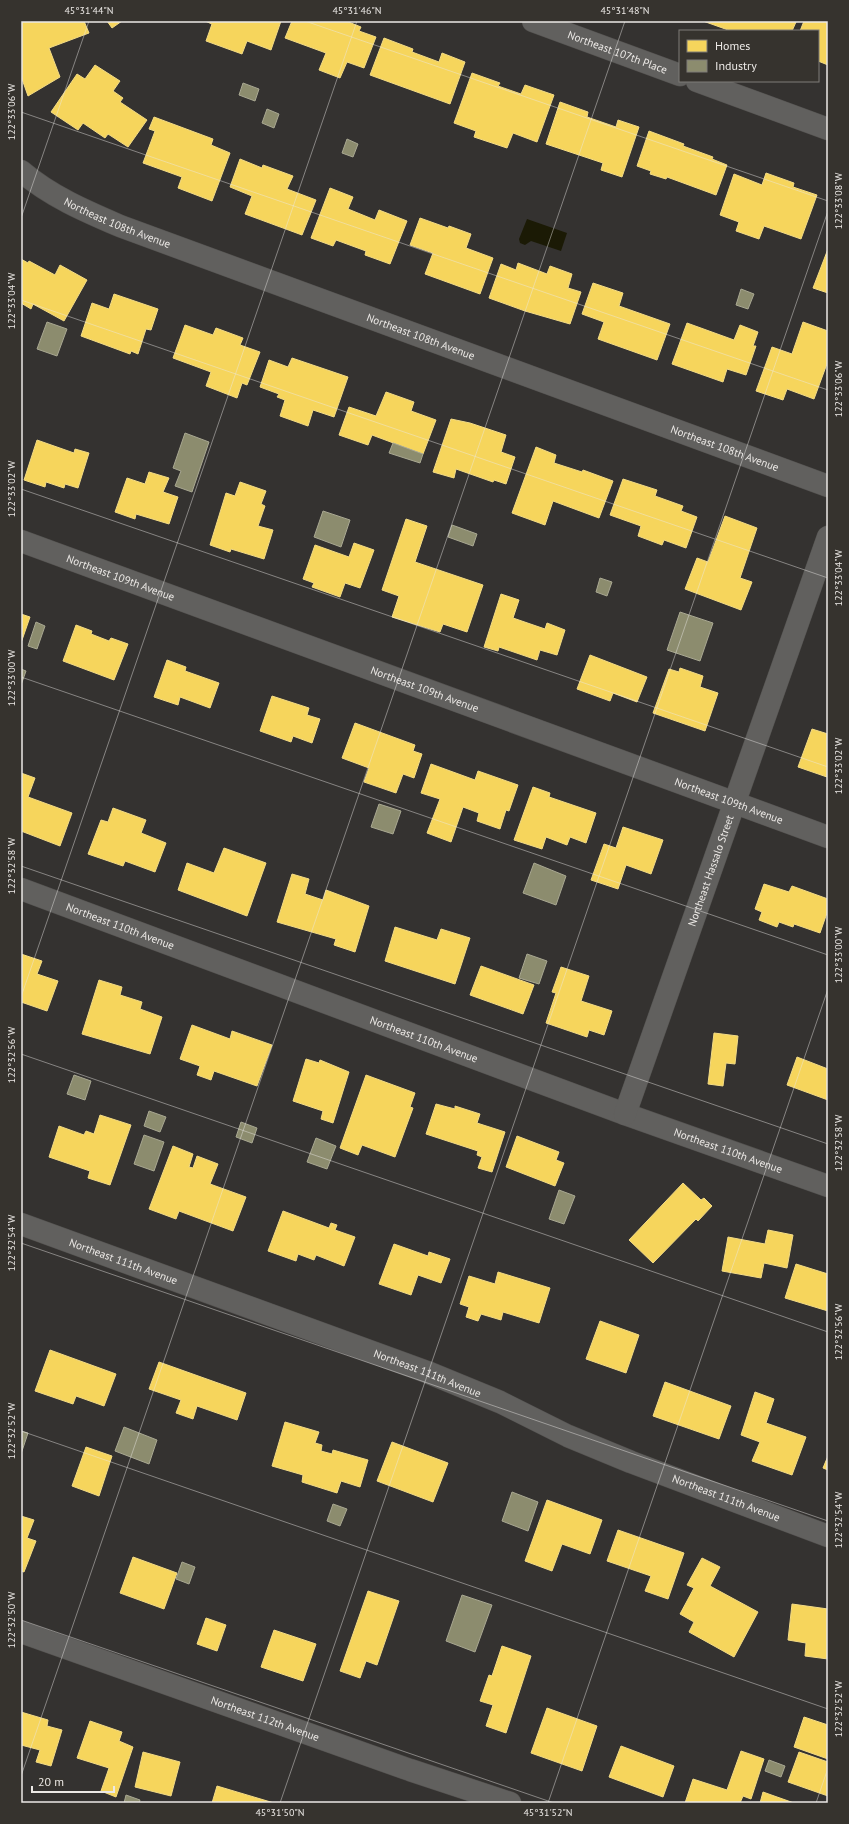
<svg xmlns="http://www.w3.org/2000/svg" width="849" height="1824" viewBox="0 0 849 1824" font-family="'PT Sans',sans-serif">
<style>
.water{fill:#1b1a05}
.homes{fill:#f6d55c;stroke:#f3db85}
.industry{fill:#8c8c6e;stroke:#a9a892}
.lines{fill:none;stroke-linecap:round;stroke-linejoin:round}
.minor-casing{stroke:#52504e;stroke-width:23}
.minor{stroke:#61605e;stroke-width:22}
.ticks{fill:none;stroke:#ece9e6;stroke-width:1;stroke-opacity:0.45}
.labels{text-anchor:middle;stroke-width:4;stroke-linejoin:round;paint-order:stroke}
.street-label{font-size:11px;fill:#ece9e6;stroke:#36332e}
.neatline{fill:none;stroke:#ece9e6;stroke-width:1.5}
.ticks-label{font-size:10px;text-anchor:middle;fill:#ece9e6}
</style>
<rect width="100%" height="100%" fill="#343230"/>
<!-- water -->
<path class="water" d="M527,219L567,233L561,251L531,241L525,245L520,243L519,239Z"/>
<!-- homes -->
<path class="homes" d="M21,21H84L89,33L49,48L60,77L28,96L21,76Z
M107,21H122L112,28Z
M205,21H281L271,50L247,41L242,54L206,41L212,24Z
M292,21H346L361,27L359,31L376,37L364,68L347,62L340,78L319,70L326,53L285,38Z
M703,21H794L796,22L792,31H731Z
M804,21H828V65L818,61V31H800Z
M384,38L413,49L412,52L439,62L442,53L465,62L450,104L370,75Z
M95,65L120,81L113,91L123,98L120,102L147,120L128,147L108,134L105,138L83,123L78,130L51,112L77,74L85,79Z
M472,73L500,83L498,86L521,94L525,85L554,95L537,142L513,133L507,148L474,137L476,131L454,123Z
M560,102L588,112L587,117L616,127L618,120L639,127L622,177L601,170L603,163L546,144Z
M154,117L213,139L211,145L230,153L212,201L178,188L182,177L143,163L155,131L149,129Z
M649,131L684,144L683,146L713,157L712,159L727,165L716,195L667,177L666,179L650,174L651,171L637,166Z
M240,159L262,168L263,165L293,176L287,189L316,200L302,235L245,214L252,196L230,187Z
M766,173L794,183L793,187L817,195L801,239L764,226L759,239L736,231L739,222L720,215L734,174L762,185Z
M330,188L353,197L348,209L375,220L379,210L407,221L390,264L365,255L366,251L336,240L333,246L311,238Z
M420,218L448,228L449,226L471,234L466,248L493,258L480,294L425,274L433,253L410,245Z
M828,249V293L813,288Z
M21,259L28,263L29,261L55,275L60,265L87,280L64,321L33,304L31,309L21,303Z
M518,263L547,274L550,266L572,274L568,288L581,292L570,324L525,311L489,298L501,264L516,270Z
M593,283L623,293L619,306L670,324L657,360L598,339L604,322L582,314Z
M114,294L158,309L151,330L146,329L138,354L131,351L130,354L81,336L92,303L109,309Z
M803,322L828,331V361L814,399L787,389L783,400L756,391L772,347L792,354Z
M687,323L734,340L740,325L758,332L753,346H756L746,375L727,369L723,382L672,364Z
M185,325L213,335L216,328L243,338L240,345L260,352L247,385L242,383L237,398L206,386L211,372L173,358Z
M292,358L348,377L334,417L313,410L308,426L280,416L285,400L277,397L279,394L260,387L269,360L288,367Z
M386,392L414,402L411,411L436,420L423,454L372,435L368,445L339,435L349,407L376,416Z
M451,419L470,423L506,435L501,452L515,457L506,484L494,480L493,482L456,469L454,478L433,472Z
M37,440L74,453L75,449L89,453L78,488L65,484L64,488L46,482L45,487L24,480Z
M536,447L556,455L554,463L582,472L583,470L613,481L599,518L553,501L545,525L512,513Z
M149,472L169,478L163,492L178,497L169,524L136,514L135,519L115,512L127,478L145,484Z
M623,479L657,490L655,496L683,506L681,511L697,517L686,548L664,540L662,545L638,536L641,526L610,515Z
M240,482L266,491L261,504L265,506L258,526L273,530L264,559L231,549L230,552L210,545L226,493L235,496Z
M725,516L757,528L740,578L752,582L741,610L685,589L697,558L708,562Z
M406,519L427,526L415,562L483,585L467,632L443,624L440,632L392,617L399,596L382,590Z
M354,543L374,550L360,588L345,583L340,597L312,587L314,583L303,579L315,545L349,557Z
M501,594L519,600L513,618L545,629L547,623L565,630L557,655L540,650L537,660L499,647L498,651L484,647Z
M21,614L30,617L21,643Z
M76,625L92,631L91,634L109,641L111,638L128,644L114,680L63,661Z
M590,655L647,677L637,702L613,693L610,701L577,689Z
M167,660L186,667L185,671L219,683L210,708L180,697L178,705L154,697Z
M680,668L703,676L700,687L718,693L705,731L653,713L669,669L679,672Z
M272,696L309,708L307,715L320,719L312,743L293,736L291,742L260,731Z
M355,723L415,745L413,751L422,754L414,778L403,774L396,793L364,782L369,768L342,758Z
M812,729L828,734L827,777L798,767Z
M431,764L475,780L478,771L518,785L509,811L506,810L500,829L477,821L479,813L463,807L451,842L427,833L440,799L421,793Z
M21,773L35,778L28,797L72,813L60,846L21,831Z
M533,787L550,793L549,797L596,813L586,843L570,837L567,845L546,837L542,849L514,840Z
M113,808L146,820L141,833L166,843L155,872L125,861L123,866L88,854L101,820L108,822Z
M623,827L663,840L651,874L626,865L618,889L591,880L604,844L616,848Z
M224,848L266,863L247,916L178,890L187,863L214,873Z
M292,874L309,879L305,894L323,900L326,890L369,906L355,952L334,945L336,939L277,922Z
M764,884L789,892L792,886L828,899V910L820,933L794,924L793,927L779,922L777,927L759,920L762,912L755,909Z
M395,927L437,940L441,929L470,938L455,984L385,961Z
M21,954L42,961L37,974L58,981L47,1011L21,1002Z
M481,966L534,985L523,1014L470,995Z
M561,967L589,976L581,1001L612,1011L604,1035L589,1030L587,1037L546,1023L556,993L552,992Z
M99,980L122,987L120,995L142,1002L140,1009L162,1017L150,1054L82,1034Z
M192,1025L230,1039L232,1031L272,1045L257,1086L214,1071L211,1080L197,1075L200,1066L180,1059Z
M714,1033L738,1036L735,1064L726,1063L723,1086L708,1084Z
M797,1057L828,1069V1100L787,1085Z
M306,1059L319,1063L320,1060L349,1072L333,1123L321,1119L323,1111L293,1101Z
M366,1075L415,1093L410,1107L413,1108L395,1157L362,1145L358,1155L340,1148Z
M436,1104L455,1109V1106L480,1114L477,1123L505,1132L492,1172L478,1168L482,1157L477,1155L478,1151L426,1134Z
M100,1115L131,1125L110,1185L88,1178L90,1171L49,1157L59,1126L84,1135L86,1131L94,1134Z
M517,1136L559,1152L556,1160L564,1163L555,1186L506,1167Z
M173,1146L193,1154L189,1167L193,1168L197,1156L218,1164L210,1184L246,1197L233,1231L179,1211L176,1219L149,1209Z
M683,1183L701,1200L704,1198L712,1206L698,1221L696,1219L653,1263L629,1240Z
M283,1211L329,1228L331,1223L337,1225L335,1230L355,1237L344,1266L316,1255L314,1260L298,1254L296,1261L268,1251Z
M768,1230L793,1235L787,1268L764,1263L761,1278L722,1271L728,1237L765,1244Z
M394,1244L428,1256L429,1252L450,1259L441,1283L418,1275L411,1295L379,1284Z
M796,1264L828,1274V1311L785,1298Z
M498,1272L550,1288L539,1323L503,1312L501,1320L481,1314L478,1321L466,1317L469,1307L460,1304L469,1276L495,1284Z
M600,1321L639,1335L626,1373L586,1359Z
M50,1350L116,1374L104,1406L76,1396L73,1404L35,1391Z
M159,1362L246,1393L237,1420L197,1406L193,1419L176,1413L181,1400L149,1389Z
M665,1382L731,1406L719,1439L653,1416Z
M755,1392L774,1399L766,1423L806,1437L792,1475L752,1461L760,1442L741,1435Z
M285,1422L319,1432L315,1443L322,1445L321,1451L332,1454L333,1450L368,1460L360,1487L341,1481L337,1493L302,1482L303,1475L272,1466Z
M392,1442L448,1463L433,1502L377,1481Z
M86,1447L112,1456L99,1496L72,1486Z
M828,1456V1470L823,1468Z
M547,1500L602,1520L590,1554L562,1544L552,1571L525,1561Z
M21,1516L34,1520L27,1538L36,1541L24,1572L21,1571Z
M618,1530L684,1553L668,1599L645,1591L651,1576L607,1561Z
M133,1557L177,1573L164,1609L120,1593Z
M702,1558L720,1567L710,1586L758,1612L734,1657L689,1632L694,1622L680,1614L694,1588L687,1585Z
M368,1591L399,1601L377,1665L366,1661L360,1678L340,1671Z
M792,1604L828,1609V1659L805,1656L806,1643L788,1640Z
M206,1618L226,1625L217,1651L197,1644Z
M274,1630L316,1644L303,1681L261,1667Z
M502,1646L531,1656L506,1733L486,1726L493,1705L480,1701L489,1675L492,1676Z
M547,1708L597,1726L582,1771L531,1753Z
M21,1712L48,1720L47,1726L62,1730L51,1766L36,1762L40,1750L21,1745Z
M804,1717L828,1725V1759L794,1747Z
M90,1721L122,1732L119,1741L133,1747L116,1797L101,1791L109,1768L77,1758Z
M621,1746L674,1766L663,1797L609,1777Z
M741,1751L764,1759L751,1799L743,1796L740,1803H685L693,1779L727,1790Z
M143,1752L180,1762L171,1796L135,1787Z
M799,1752L828,1762V1796L788,1782Z
M217,1786L274,1803H212Z
M763,1792L794,1803H760Z"/>
<!-- industry -->
<path class="industry" d="M243,83L259,89L255,101L239,95Z
M267,109L279,114L274,128L262,123Z
M347,139L358,144L353,157L342,153Z
M741,289L754,294L748,309L736,305Z
M47,322L67,329L57,356L37,349Z
M185,433L209,442L192,492L175,486L181,471L173,468Z
M393,443L423,454L420,463L389,453Z
M323,511L350,520L341,547L314,537Z
M452,525L477,534L473,546L448,537Z
M600,578L612,582L607,596L596,592Z
M680,612L713,623L700,661L667,650Z
M36,622L45,626L37,649L28,646Z
M21,669L26,671L21,685Z
M379,804L401,811L393,834L371,827Z
M534,863L566,876L556,905L523,893Z
M527,954L547,961L539,984L519,978Z
M74,1075L91,1081L85,1100L67,1094Z
M149,1111L166,1117L160,1132L144,1126Z
M241,1122L257,1128L252,1143L236,1137Z
M144,1135L164,1142L154,1171L134,1164Z
M316,1138L336,1146L327,1169L307,1162Z
M559,1190L575,1196L564,1224L549,1219Z
M124,1427L157,1440L149,1464L115,1451Z
M21,1431L28,1433L21,1454Z
M512,1492L538,1502L528,1531L502,1521Z
M333,1504L347,1509L340,1526L327,1521Z
M182,1562L195,1567L189,1584L176,1579Z
M462,1595L492,1605L475,1652L446,1641Z
M769,1760L785,1766L781,1777L765,1771Z
M126,1795L140,1800L139,1803H124Z"/>
<g class="lines">
<!-- minor casing -->
<g class="minor-casing">
<g id="minor">
<path id="s1" d="M533,21L680,75"/>
<path d="M697,81L828,129"/>
<path id="s2" d="M21,171C50,196 85,211 120,226L828,486"/>
<path id="s3" d="M21,541L828,837"/>
<path id="s4" d="M21,889L625,1114L828,1186"/>
<path id="s5" d="M625,1114L828,537"/>
<path id="s6" d="M21,1224L427,1372L500,1402L568,1436L631,1462L828,1536"/>
<path id="s7" d="M21,1632L410,1770L510,1803"/>
</g>
</g>
<!-- minor -->
<use href="#minor" class="minor"/>
</g>
<!-- ticks -->
<path class="ticks" d="M305,21L828,201M21,112L828,390M21,218L89,21M21,300L828,578M21,489L828,767M21,677L828,955M21,866L828,1144M21,997L357,21M21,1054L828,1332M21,1243L828,1521M21,1431L828,1709M21,1620L554,1803M21,1776L625,21M280,1803L828,211M548,1803L828,989M816,1803L828,1768"/>
<g class="labels">
<!-- street labels -->
<g class="street-label">
<text dy="4" stroke="none"><textPath href="#s1" startOffset="90">Northeast 107th Place</textPath></text>
<text dy="4" stroke="none"><textPath href="#s2" startOffset="110">Northeast 108th Avenue</textPath></text>
<text dy="4" stroke="none"><textPath href="#s2" startOffset="434">Northeast 108th Avenue</textPath></text>
<text dy="4" stroke="none"><textPath href="#s2" startOffset="758">Northeast 108th Avenue</textPath></text>
<text dy="4" stroke="none"><textPath href="#s3" startOffset="106">Northeast 109th Avenue</textPath></text>
<text dy="4" stroke="none"><textPath href="#s3" startOffset="430">Northeast 109th Avenue</textPath></text>
<text dy="4" stroke="none"><textPath href="#s3" startOffset="754">Northeast 109th Avenue</textPath></text>
<text dy="4" stroke="none"><textPath href="#s5" startOffset="258">Northeast Hassalo Street</textPath></text>
<text dy="4" stroke="none"><textPath href="#s4" startOffset="106">Northeast 110th Avenue</textPath></text>
<text dy="4" stroke="none"><textPath href="#s4" startOffset="430">Northeast 110th Avenue</textPath></text>
<text dy="4" stroke="none"><textPath href="#s4" startOffset="754">Northeast 110th Avenue</textPath></text>
<text dy="4" stroke="none"><textPath href="#s6" startOffset="109">Northeast 111th Avenue</textPath></text>
<text dy="4" stroke="none"><textPath href="#s6" startOffset="433">Northeast 111th Avenue</textPath></text>
<text dy="4" stroke="none"><textPath href="#s6" startOffset="757">Northeast 111th Avenue</textPath></text>
<text dy="4" stroke="none"><textPath href="#s7" startOffset="259">Northeast 112th Avenue</textPath></text>
</g>
</g>
<!-- border -->
<rect width="849" height="1824" fill="none" stroke="#36332e" stroke-width="44"/>
<!-- legend -->
<rect x="679" y="30" width="140" height="52" fill="#36332e" stroke="#7f7c78"/>
<rect x="687" y="40" width="20" height="12" fill="#f6d55c" stroke="#7f7c78"/>
<text x="715" y="50" font-size="12" fill="#ece9e6">Homes</text>
<rect x="687" y="60" width="20" height="12" fill="#8c8c6e" stroke="#7f7c78"/>
<text x="715" y="70" font-size="12" fill="#ece9e6">Industry</text>
<!-- scale -->
<path d="M32 1786v6h82v-6" fill="none" stroke="#ece9e6" stroke-width="2"/>
<text x="38" y="1786" font-size="12" fill="#ece9e6" stroke="#36332e" stroke-width="3" paint-order="stroke">20 m</text>
<rect x="22" y="22" width="805" height="1780" class="neatline"/>
<g class="ticks-label">
<text x="89" y="14">45°31'44"N</text>
<text x="357" y="14">45°31'46"N</text>
<text x="625" y="14">45°31'48"N</text>
<text transform="translate(11 112) rotate(-90)" y="4">122°33'06"W</text>
<text transform="translate(838 201) rotate(-90)" y="4">122°33'08"W</text>
<text transform="translate(11 301) rotate(-90)" y="4">122°33'04"W</text>
<text transform="translate(838 389) rotate(-90)" y="4">122°33'06"W</text>
<text transform="translate(11 489) rotate(-90)" y="4">122°33'02"W</text>
<text transform="translate(838 578) rotate(-90)" y="4">122°33'04"W</text>
<text transform="translate(11 678) rotate(-90)" y="4">122°33'00"W</text>
<text transform="translate(838 766) rotate(-90)" y="4">122°33'02"W</text>
<text transform="translate(11 866) rotate(-90)" y="4">122°32'58"W</text>
<text transform="translate(838 955) rotate(-90)" y="4">122°33'00"W</text>
<text transform="translate(11 1055) rotate(-90)" y="4">122°32'56"W</text>
<text transform="translate(838 1143) rotate(-90)" y="4">122°32'58"W</text>
<text transform="translate(11 1243) rotate(-90)" y="4">122°32'54"W</text>
<text transform="translate(838 1332) rotate(-90)" y="4">122°32'56"W</text>
<text transform="translate(11 1431) rotate(-90)" y="4">122°32'52"W</text>
<text transform="translate(838 1520) rotate(-90)" y="4">122°32'54"W</text>
<text transform="translate(11 1620) rotate(-90)" y="4">122°32'50"W</text>
<text transform="translate(838 1709) rotate(-90)" y="4">122°32'52"W</text>
<text x="280" y="1816">45°31'50"N</text>
<text x="548" y="1816">45°31'52"N</text>
</g>
</svg>
